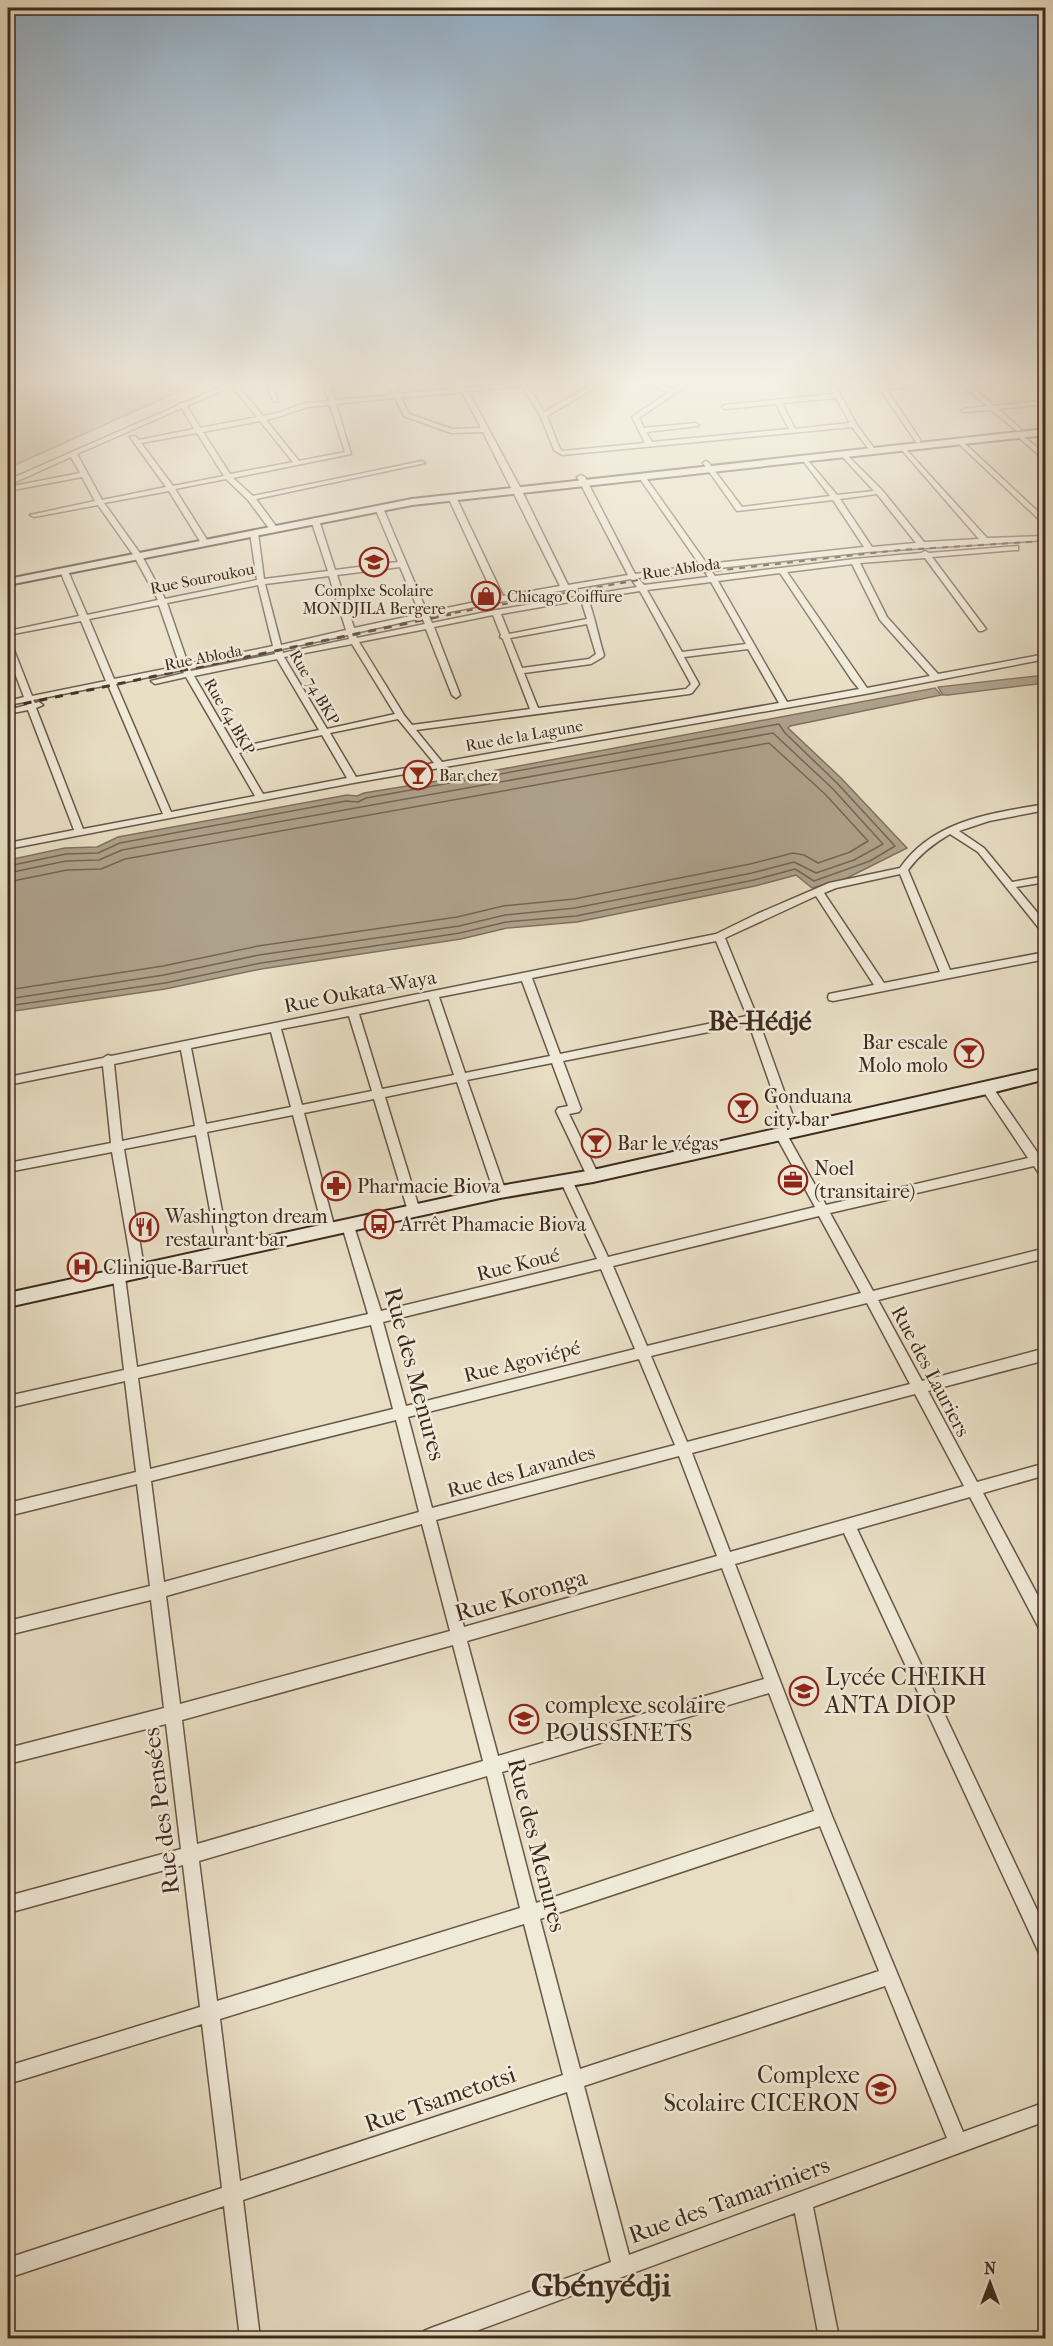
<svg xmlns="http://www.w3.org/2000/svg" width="1053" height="2346" viewBox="0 0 1053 2346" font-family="'IM FELL French Canon',serif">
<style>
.green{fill:#cbbfa8;stroke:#847463;stroke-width:1.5}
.water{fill:#aea18c;stroke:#817160;stroke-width:1.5}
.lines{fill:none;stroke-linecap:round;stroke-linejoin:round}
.shore{stroke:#766655;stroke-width:1.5}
.street-casing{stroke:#685748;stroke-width:3}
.secondary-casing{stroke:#3e2a1e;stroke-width:4}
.street{fill:#f0ead9;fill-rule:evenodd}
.secondary{fill:#f0ead9;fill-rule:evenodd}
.rail-far1{stroke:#3e2a1e;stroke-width:2;stroke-dasharray:6 6;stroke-linecap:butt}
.rail{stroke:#3e2a1e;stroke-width:3;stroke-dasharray:8 8;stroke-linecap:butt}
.labels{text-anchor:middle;stroke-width:5;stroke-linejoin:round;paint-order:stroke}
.far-street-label{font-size:16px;fill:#3e2a1e;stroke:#f0ead9}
.far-poi-label{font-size:16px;fill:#3e2a1e;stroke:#f0ead9;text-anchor:start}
.street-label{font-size:20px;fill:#3e2a1e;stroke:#f0ead9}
.poi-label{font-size:20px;fill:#3e2a1e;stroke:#f0ead9;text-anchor:start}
.near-street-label{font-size:24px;fill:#3e2a1e;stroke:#f0ead9}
.near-poi-label{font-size:24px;fill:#3e2a1e;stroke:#f0ead9;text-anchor:start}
.district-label{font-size:26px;font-weight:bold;fill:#3e2a1e;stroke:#f0ead9}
.near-district-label{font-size:32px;font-weight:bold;fill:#3e2a1e;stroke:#f0ead9}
</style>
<rect width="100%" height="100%" fill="#e8dec4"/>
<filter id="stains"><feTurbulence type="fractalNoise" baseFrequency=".00333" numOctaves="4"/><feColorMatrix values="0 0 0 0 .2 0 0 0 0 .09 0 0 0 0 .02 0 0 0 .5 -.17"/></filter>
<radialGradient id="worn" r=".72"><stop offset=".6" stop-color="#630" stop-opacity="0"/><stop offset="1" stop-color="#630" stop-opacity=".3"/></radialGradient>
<!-- green -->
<path class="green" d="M8,380H204L8,468Z"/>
<!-- water -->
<path class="water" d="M1045,675V683L948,695H943L938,687Z
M935,688L941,695L790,726L788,728L841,778L907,848L845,879L812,888L796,875L755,886L577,922L507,928L461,939L261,969L165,989L8,1012V860L65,848L97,847L118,837L347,795L357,796L364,793L444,780Z"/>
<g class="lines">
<!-- shore -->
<path class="shore" d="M8,866L66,854L98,853L120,843L346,801L358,802L366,798L779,724L785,733L837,783L895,846L870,861L814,881L795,869L754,880L576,916L506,922L460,933L261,963L165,983L8,1006
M8,873L66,861L99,860L122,850L773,733L832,788L883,844L854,860L816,873L794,862L752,873L575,908L505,915L459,926L259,955L164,975L8,999
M8,882L67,870L101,869L125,859L769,743L825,794L868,841L850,852L818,863L804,855L793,853L750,864L574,899L503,906L457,917L258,946L163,966L8,990"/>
<!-- street casing -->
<g class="street-casing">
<path id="street" d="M236,380H244L237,384L263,416L277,413L306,403L329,401L322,380H328L335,400L393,395L387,380H393L400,394L460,388L456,380H462L466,388L519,382L518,380H524L544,412L600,380H608L547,416L560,449L563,451L645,443L632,417L669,392L630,380H641L674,389L688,380H695L639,418L644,428L696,423L699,425L698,426L646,432L652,442L789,429L776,404L725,409L722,407L725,405L834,394L826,380H832L857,425L876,451L875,452H871L852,427L562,455L554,450L540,415L522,386L468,391L521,489L568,585L628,575L577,477L581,475L585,477L635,574L700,565L638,476L642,474L644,475L707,564L864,547L833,500L737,511L703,463L706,461L708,462L742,507L830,496L801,458L804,456L837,495L874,491L840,454L845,453L882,490L924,542L979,539L901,449L900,448L903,446L987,538L1046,536V540L866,552L710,569L715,576L855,559L921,553L925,551L929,553L1018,546V550H1015L932,557L986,629L982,631H979L925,558L860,563L887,617L938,674L1046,654V659L865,694L353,783L8,849V843L74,830L28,710L8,714V710L27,705L25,702L8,705V701L24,697L8,655V643L12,645L32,696L106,681L81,621L8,635V631L79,616L60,571L64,569L68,571L87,615L158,600L134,556L98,505L34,517L30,515L95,501L82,477L8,491V487L80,473L71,457L11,484H8V480L179,405L180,403H184ZM232,386L257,417L200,428L187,406ZM462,392L481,428L452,429L409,414L401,398ZM395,398L404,416L451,433L483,432L560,586L503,596L456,497L452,495L448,497L495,598L427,612L383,508L379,506L375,508L398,562L335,570L319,520L315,518L311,520L328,571L264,579L258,533L254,531L250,533L257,580L165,599L142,556L104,503L169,491L201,543L205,545L209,543L175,489L226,479L248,500L271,531H277L278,529L256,499L425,463L422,461L253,496L233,478L351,454L336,404ZM836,398L850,423L795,429L782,403ZM330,405L345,452L299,461L266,420L281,416L307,407ZM182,408L194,429L139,440L135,436L130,437L166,487L102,500L77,454ZM260,421L293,462L230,474L203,432ZM197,433L224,476L173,486L141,443ZM877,494L916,543L872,547L840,499ZM852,564L880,620L930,676L867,688L787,572ZM400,567L420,614L354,628L337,575ZM703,569L708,577L644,585L638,578ZM780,573L851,679L859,689L787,702L718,581ZM329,576L346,630L281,645L265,584ZM631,579L637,587L496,610L432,623L429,616L530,596ZM711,582L746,644L682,652L647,590ZM258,585L273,646L188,664L167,603ZM640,591L691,684L686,689L538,708L524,673L591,664L603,657L604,655C598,636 595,617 588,599ZM581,600L587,619L509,634L501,614ZM159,605L180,666L114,679L89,619ZM493,615L501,635L500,637L503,639L530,709L412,725L404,715L359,642L426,629L452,695L456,698L460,695L434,627ZM422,618L425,624L357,638L355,633ZM587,624L596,654L589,659L522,668L510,638ZM348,635L349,639L283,653L282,649ZM352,644L395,714L327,729L284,657ZM748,649L779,703L442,762L416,730L689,694L692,693L699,684L684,657ZM274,651L275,654L191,671L190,669ZM277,659L319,730L236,748L194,676ZM182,670L184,673L151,681L155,684L186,677L255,796L171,812L116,684ZM108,685L163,814L83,829L36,708L43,705L39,702L35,703L33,700ZM398,719L434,763L356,777L330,733ZM322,735L347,778L263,794L239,753Z
M265,380H271L278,402L273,401Z
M874,380H880L884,386L934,380H954L887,390L921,441L918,443L916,442Z
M957,380H964L994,406L1046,400V404L998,409L1022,430L1017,431L991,410L962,412V410L964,409L987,406Z
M1017,434H1021L1046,455V461L1017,436Z
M958,441H962L1046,519V526L958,443Z
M1046,804V810L989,821L959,831L984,848L1012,882L1046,876V882L1016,887L1046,923V933L1042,932L978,852L950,834C933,844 920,854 908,870L950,970L1046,952V959L833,1001L829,1000L828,997L829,994L874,985L816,896L725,938L758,1019L798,1130L796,1133L792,1134L786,1130L749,1024L563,1061L581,1109L579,1112L569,1114L599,1176L597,1179H589L587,1176L556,1111L558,1108L568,1106L552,1063L467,1080L506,1192L504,1195H496L494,1192L457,1082L385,1097L420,1211L418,1214H410L408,1211L374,1099L304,1113L335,1229L333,1232H325L323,1229L293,1115L207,1132L230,1253L228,1257H220L218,1253L196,1135L124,1149L145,1273L143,1277L139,1278L135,1277L133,1273L112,1152L8,1172V1163L111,1143L103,1066L8,1085V1077L103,1058L108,1055L111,1056L716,934L757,914L829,883L900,868C933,820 992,813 1046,804ZM900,874L940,972L884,983L824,893L836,888ZM716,941L747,1016L560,1054L532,978ZM522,981L550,1056L465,1073L439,997ZM429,999L454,1075L382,1089L359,1014ZM349,1016L372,1091L302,1105L281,1029ZM271,1032L291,1107L206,1124L191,1048ZM181,1050L195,1126L122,1141L114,1064Z
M987,1084L991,1085L1046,1165V1179L1042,1178L1034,1166L830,1213L873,1291L1046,1248V1258L878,1300L922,1381L1046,1348V1360L928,1391L977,1482L1046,1463V1475L983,1493L1046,1611V1634L1041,1632L970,1497L857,1529L1046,1929V1958L1040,1955L844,1533L735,1564L832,1816L963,2132L1046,2102V2121L813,2207L839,2338H819L795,2213L457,2338H421L424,2331L431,2328L611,2262L567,2092L243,2200L260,2338H240L224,2206L8,2278V2258L222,2188L202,2024L8,2084V2066L200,2007L183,1865L8,1913V1896L181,1849L166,1724L8,1764V1748L164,1708L151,1600L8,1635V1621L150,1586L137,1484L8,1516V1503L136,1472L125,1381L8,1408V1396L124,1370L113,1277L114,1273L119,1272L124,1273L125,1277L137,1367L368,1314L342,1226L344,1223H352L354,1226L381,1311L597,1259L560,1180L562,1177H570L572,1180L608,1257L815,1207L775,1134L781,1130L785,1131L826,1205L1028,1158L981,1088ZM819,1216L861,1293L647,1346L613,1266ZM601,1269L635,1349L406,1406L383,1322ZM867,1303L910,1384L687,1442L651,1356ZM371,1325L393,1409L150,1469L138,1378ZM639,1359L675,1445L432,1508L408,1417ZM915,1394L964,1486L730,1552L692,1453ZM396,1420L419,1512L164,1582L151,1481ZM679,1456L717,1556L464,1627L436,1520ZM422,1524L450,1631L180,1704L166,1596ZM722,1568L764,1679L498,1756L467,1641ZM453,1645L483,1761L197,1844L182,1720ZM769,1693L814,1811L536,1903L502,1772ZM487,1776L520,1908L217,2001L199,1861ZM820,1826L879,1971L580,2069L540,1919ZM524,1924L563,2075L240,2181L220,2019ZM885,1986L947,2138L629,2255L584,2086Z"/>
</g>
<!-- secondary casing -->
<g class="secondary-casing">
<path id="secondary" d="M1046,429V435L412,505L8,585V579L412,499Z
M1046,1068V1079L987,1094L593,1182L500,1198L8,1307V1293L500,1186L593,1170Z"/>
</g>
<!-- street -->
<use href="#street" class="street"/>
<!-- secondary -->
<use href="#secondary" class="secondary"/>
<!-- rail-far1 -->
<path class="rail-far1" d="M443,615L644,579L900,550L1046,541"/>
<!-- rail -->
<path class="rail" d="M8,707L451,614"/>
</g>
<!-- sky -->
<linearGradient id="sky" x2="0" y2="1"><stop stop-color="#91acc3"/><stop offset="0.54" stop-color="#f5f0e4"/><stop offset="1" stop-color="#f5f0e4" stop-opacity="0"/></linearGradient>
<rect width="1053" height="708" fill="url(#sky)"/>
<!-- icons -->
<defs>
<g id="school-ring" transform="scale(1.5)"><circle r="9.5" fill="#f0ead9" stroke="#8f2418" stroke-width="1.5"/><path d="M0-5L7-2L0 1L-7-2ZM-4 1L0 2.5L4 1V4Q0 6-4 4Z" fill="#8f2418"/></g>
<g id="shop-ring" transform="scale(1.5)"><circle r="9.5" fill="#f0ead9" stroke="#8f2418" stroke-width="1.5"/><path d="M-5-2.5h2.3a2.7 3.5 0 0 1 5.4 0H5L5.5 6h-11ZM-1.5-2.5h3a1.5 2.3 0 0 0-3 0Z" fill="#8f2418"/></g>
<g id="bar-ring" transform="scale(1.5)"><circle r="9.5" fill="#f0ead9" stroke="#8f2418" stroke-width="1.5"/><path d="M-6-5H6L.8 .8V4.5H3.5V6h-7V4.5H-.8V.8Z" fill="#8f2418"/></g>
<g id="office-ring" transform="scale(1.5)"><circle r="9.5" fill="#f0ead9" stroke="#8f2418" stroke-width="1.5"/><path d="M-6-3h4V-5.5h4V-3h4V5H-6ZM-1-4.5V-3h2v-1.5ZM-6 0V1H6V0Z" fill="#8f2418"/></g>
<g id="pharmacy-ring" transform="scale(1.5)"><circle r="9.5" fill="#f0ead9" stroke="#8f2418" stroke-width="1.5"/><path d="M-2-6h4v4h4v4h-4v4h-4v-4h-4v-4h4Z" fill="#8f2418"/></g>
<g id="bus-ring" transform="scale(1.5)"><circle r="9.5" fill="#f0ead9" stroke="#8f2418" stroke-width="1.5"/><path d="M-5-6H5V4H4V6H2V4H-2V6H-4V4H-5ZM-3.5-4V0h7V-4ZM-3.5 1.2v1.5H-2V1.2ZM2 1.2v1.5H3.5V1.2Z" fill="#8f2418"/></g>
<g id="restaurant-ring" transform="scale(1.5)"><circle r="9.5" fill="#f0ead9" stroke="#8f2418" stroke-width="1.5"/><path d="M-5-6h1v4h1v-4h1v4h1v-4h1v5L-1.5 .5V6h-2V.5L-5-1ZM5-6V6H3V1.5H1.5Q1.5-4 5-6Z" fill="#8f2418"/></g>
<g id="hospital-ring" transform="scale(1.5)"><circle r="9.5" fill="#f0ead9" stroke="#8f2418" stroke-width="1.5"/><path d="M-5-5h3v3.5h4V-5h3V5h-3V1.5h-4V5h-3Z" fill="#8f2418"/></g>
</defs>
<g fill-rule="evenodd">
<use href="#school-ring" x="374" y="562"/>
<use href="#shop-ring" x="486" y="596"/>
<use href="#bar-ring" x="418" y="775"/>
<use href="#bar-ring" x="969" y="1053"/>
<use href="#bar-ring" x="743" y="1108"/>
<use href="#bar-ring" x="596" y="1143"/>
<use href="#office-ring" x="793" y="1180"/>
<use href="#pharmacy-ring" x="336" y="1186"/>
<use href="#bus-ring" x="379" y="1224"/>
<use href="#restaurant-ring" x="144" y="1227"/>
<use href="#hospital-ring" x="82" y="1267"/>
<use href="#school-ring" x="804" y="1691"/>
<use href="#school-ring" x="524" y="1719"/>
<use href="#school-ring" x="881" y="2089"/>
</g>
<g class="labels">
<!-- far-street labels -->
<g class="far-street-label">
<text transform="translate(681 568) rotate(-8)" y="6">Rue Abloda</text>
<text transform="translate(202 578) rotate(-11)" y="6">Rue Souroukou</text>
<text transform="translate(203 657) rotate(-11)" y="6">Rue Abloda</text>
<text transform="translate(315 687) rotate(60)" y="6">Rue 74 BKP</text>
<text transform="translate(230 716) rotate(60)" y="6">Rue 64 BKP</text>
<text transform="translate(524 735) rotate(-10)" y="6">Rue de la Lagune</text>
</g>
<!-- far-poi labels -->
<g class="far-poi-label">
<text x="374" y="596" text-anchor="middle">Complxe Scolaire<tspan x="374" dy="18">MONDJILA Bergere</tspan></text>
<text x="507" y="602">Chicago Coiffure</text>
<text x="439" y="781">Bar chez</text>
</g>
<!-- street labels -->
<g class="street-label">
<text transform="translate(360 991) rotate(-11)" y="7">Rue Oukata-Waya</text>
<text transform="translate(518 1264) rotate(-14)" y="7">Rue Koué</text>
<text transform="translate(522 1361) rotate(-14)" y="7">Rue Agoviépé</text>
<text transform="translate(931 1371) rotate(62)" y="7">Rue des Lauriers</text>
<text transform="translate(521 1471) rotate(-15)" y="7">Rue des Lavandes</text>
</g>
<!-- poi labels -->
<g class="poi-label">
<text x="948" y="1049" text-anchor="end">Bar escale<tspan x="948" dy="23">Molo molo</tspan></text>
<text x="764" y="1103">Gonduana<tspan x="764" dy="23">city bar</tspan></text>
<text x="617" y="1150">Bar le végas</text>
<text x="814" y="1175">Noel<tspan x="814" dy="23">(transitaire)</tspan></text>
<text x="357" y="1193">Pharmacie Biova</text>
<text x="165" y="1223">Washington dream<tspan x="165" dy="23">restaurant bar</tspan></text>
<text x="400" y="1231">Arrêt Phamacie Biova</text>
<text x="103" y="1274">Clinique Barruet</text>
</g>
<!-- near-street labels -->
<g class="near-street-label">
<text transform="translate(415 1374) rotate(75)" y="8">Rue des Menures</text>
<text transform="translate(521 1595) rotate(-16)" y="8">Rue Koronga</text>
<text transform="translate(161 1811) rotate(-97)" y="8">Rue des Pensées</text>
<text transform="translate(537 1845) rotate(76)" y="8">Rue des Menures</text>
<text transform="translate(440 2099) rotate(-19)" y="8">Rue Tsametotsi</text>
<text transform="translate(729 2200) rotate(-20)" y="8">Rue des Tamariniers</text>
</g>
<!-- near-poi labels -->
<g class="near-poi-label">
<text x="825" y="1685">Lycée CHEIKH<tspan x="825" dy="28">ANTA DIOP</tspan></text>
<text x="545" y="1713">complexe scolaire<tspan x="545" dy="28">POUSSINETS</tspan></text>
<text x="860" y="2083" text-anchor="end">Complexe<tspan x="860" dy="28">Scolaire CICERON</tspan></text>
</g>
<!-- district labels -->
<g class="district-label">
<text x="760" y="1030">Bè-Hédjé</text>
</g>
<!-- near-district labels -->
<g class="near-district-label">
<text x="601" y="2296">Gbényédji</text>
</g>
</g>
<!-- margin -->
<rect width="1053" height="2346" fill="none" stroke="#e8dec4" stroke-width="30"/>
<rect x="9" y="9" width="1035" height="2328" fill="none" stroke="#3e2a1e" stroke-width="3"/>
<rect x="15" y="15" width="1023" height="2316" fill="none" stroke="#3e2a1e" stroke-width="1.5"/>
<!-- north arrow -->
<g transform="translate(990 2283)" stroke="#f0ead9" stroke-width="4.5" paint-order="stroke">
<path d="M0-4.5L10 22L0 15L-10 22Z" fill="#3e2a1e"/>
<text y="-9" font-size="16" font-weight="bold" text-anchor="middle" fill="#3e2a1e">N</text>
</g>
<rect width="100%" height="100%" filter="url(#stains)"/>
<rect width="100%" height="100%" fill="url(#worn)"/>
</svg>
